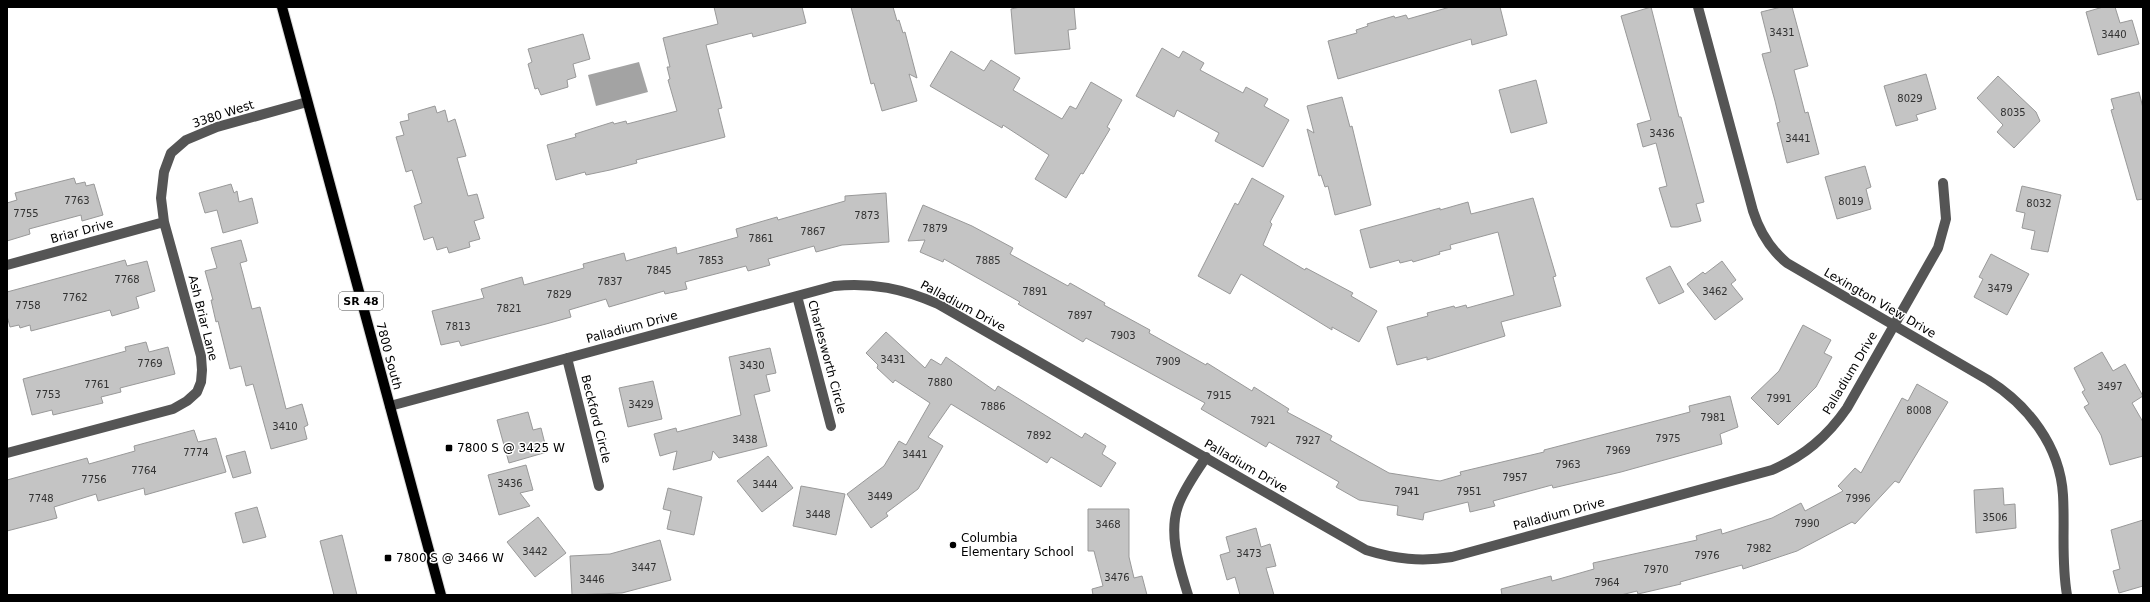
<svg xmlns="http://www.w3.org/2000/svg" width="2150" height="602" viewBox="0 0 2150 602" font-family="'DejaVu Sans',sans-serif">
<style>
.water{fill:#a3a3a3}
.building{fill:#c4c4c4;stroke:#999}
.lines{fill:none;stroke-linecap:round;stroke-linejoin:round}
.major-casing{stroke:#dbdbdb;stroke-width:12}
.minor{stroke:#555;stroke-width:10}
.major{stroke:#000;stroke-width:10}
.poi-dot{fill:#000;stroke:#fff;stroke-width:1.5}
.labels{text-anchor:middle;stroke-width:3;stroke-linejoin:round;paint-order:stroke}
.number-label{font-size:10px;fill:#313131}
.shield{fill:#fff;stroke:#4c4c4c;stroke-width:1}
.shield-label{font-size:11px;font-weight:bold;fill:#000}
.street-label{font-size:12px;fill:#000;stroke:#fff}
.poi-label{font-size:12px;fill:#000;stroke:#fff;text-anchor:start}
</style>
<rect width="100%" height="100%" fill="#fff"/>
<!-- water -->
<path class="water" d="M639,62L648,92L596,106L588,75Z"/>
<!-- building -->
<path class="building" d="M714,7H802L806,23L753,37L752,33L706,45L722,108L718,109L725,137L636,160L637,163L610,170L586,175L585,172L556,180L547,145L576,137L575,134L613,122L614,124L626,121L627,124L677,111L668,80L670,79L667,67H670L663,38L718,24Z
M851,7H893L897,21L899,20L903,33L905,32L917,78L909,74L917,101L882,111L874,83L871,84Z
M1020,7H1074L1076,29L1068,30L1070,49L1015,54L1011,9Z
M1450,7H1500L1507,35L1472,45L1471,39L1338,79L1328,41L1357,33L1356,30L1368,26L1367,24L1394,16L1395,18L1406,15L1408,19Z
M1651,7L1679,117H1681L1704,202L1696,204L1701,221L1678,227H1671L1659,188L1667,186L1656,143L1643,147L1637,124L1651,120L1621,16Z
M1781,7H1792L1808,66L1794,70L1805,113L1808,112L1819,154L1787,163L1777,123L1780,122L1775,101L1762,54L1771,52L1761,12Z
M2103,7H2115L2120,23L2132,20L2139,44L2098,55L2086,12Z
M583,34L590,59L573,64L576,77L567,80L568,87L541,95L538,88L535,89L528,64L532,62L528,49Z
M1162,48L1179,58L1183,51L1204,63L1200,70L1243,93L1246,87L1268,99L1264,106L1289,120L1263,167L1215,141L1219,133L1177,110L1174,117L1136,96Z
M951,51L984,71L991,60L1020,78L1013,90L1062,119L1070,106L1076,109L1091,82L1122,100L1107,127L1110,129L1083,174L1081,173L1066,198L1035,179L1049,155L1003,125L1002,128L930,86Z
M1926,74L1936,109L1916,115L1918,120L1896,126L1884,86Z
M1998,76L2036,112L2040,121L2014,148L1997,132L2003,125L1977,98Z
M1536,80L1547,123L1511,133L1499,90Z
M2139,92L2143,108V199L2137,200L2111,110L2114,109L2111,99Z
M1342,97L1350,127L1352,126L1371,205L1335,215L1328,186L1325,187L1321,175L1319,176L1307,129L1314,133L1307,106Z
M435,106L437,113L445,110L448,122L455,119L466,156L457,158L468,196L477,194L484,218L474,221L480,239L469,242L470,247L449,253L447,247L437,250L433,237L424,240L414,206L422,203L412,170L406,172L396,137L404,135L400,122L409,120L408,114Z
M1865,166L1871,187L1866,189L1871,209L1837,219L1825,177Z
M74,178L76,184L85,182L86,186L94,184L103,215L82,221L81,215L29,229L30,234L7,241V203L17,200L15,193Z
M1252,178L1284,196L1270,222L1272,224L1263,245L1305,270L1306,268L1353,293L1351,296L1377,311L1359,342L1332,327V330L1241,274L1230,294L1198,276L1235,203L1238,205Z
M231,184L234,193L237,191L239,202L252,198L258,223L223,233L217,210L205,213L199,193Z
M2022,186L2061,195L2048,252L2031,249L2035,231L2022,228L2025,213L2016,211Z
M886,193L889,242L842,245L816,252L814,246L768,259L770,265L748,271L746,266L685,282L687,289L665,294L664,291L609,307L606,299L569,310L571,317L546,324L461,346L459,341L441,345L432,311L484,298L481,289L522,277L524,285L584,268L583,264L624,253L626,261L676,247L677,254L738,237L736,229L777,217L778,220L845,201V196Z
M1533,198L1556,276L1553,277L1561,306L1501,322L1505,336L1427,360V357L1397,365L1387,327L1428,316L1427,313L1454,306L1455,308L1466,305L1467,308L1514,295L1498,232L1450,245L1451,249L1439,252L1440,254L1413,262L1412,260L1400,263L1399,260L1370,268L1360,230L1440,208V210L1468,202L1471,214Z
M923,205L972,226L1013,248L1010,254L1068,286L1070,283L1105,303L1104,305L1150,330L1149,333L1206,365L1207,363L1252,391L1254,387L1289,409L1287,412L1332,436L1330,440L1389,473L1440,481L1461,475L1460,472L1544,452V450L1690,412L1689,406L1730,396L1738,427L1720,434L1722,444L1621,472L1553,488L1552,485L1493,501L1495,506L1470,512L1468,502L1424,513L1423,520L1397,515L1398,506L1359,500L1336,487L1339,482L1269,442L1266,447L1201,409L1205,403L1086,338L1083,342L1018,304L1020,302L944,259L943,262L920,252L925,240L908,241Z
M241,240L247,261L240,263L243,274L252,309L260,307L286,409L302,404L308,425L304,427L307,439L271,449L253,384L246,386L241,366L230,369L218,321L216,322L211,300H213L205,271L217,268L211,248Z
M1991,254L2029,274L2007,315L1974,297L1983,279L1979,277Z
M125,260L127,266L147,261L155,291L136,297L139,308L112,316L110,310L31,331L30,325L20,328L19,325L10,327L7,316V292Z
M1722,261L1736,280L1731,284L1743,299L1715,320L1687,284L1703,272L1705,274Z
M1670,266L1684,292L1659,304L1646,278Z
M1803,325L1831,340L1824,353L1832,357L1816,387L1778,425L1751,398L1779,371Z
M886,332L925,368L931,359L941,365L946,357L995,391L998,386L1082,438L1085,433L1106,446L1102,454L1116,463L1101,487L1051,457L1047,463L951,404L928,437L943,446L918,489L886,513L888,516L871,528L847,494L884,466L899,441L906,445L930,403L895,380L893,383L877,368L878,365L866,353Z
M146,342L149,352L168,347L175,374L120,388L121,392L101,397L103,403L53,415L52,410L32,415L23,379L126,351L125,347Z
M770,348L776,373L766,375L770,391L754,395L767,446L719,458L713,451L711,460L673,470L677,451L660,456L654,434L676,428L677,432L741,415L729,357Z
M2102,352L2113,371L2125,364L2143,396L2132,403L2143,422V456L2110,465L2101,435L2084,407L2089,404L2082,392L2085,390L2074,368Z
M653,381L662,419L628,427L619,388Z
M1917,384L1948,402L1899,483L1895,481L1855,524L1852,522L1797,551L1743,569L1742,565L1680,582L1681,584L1638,594L1637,591L1621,595H1502L1501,589L1551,576L1552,581L1594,569L1593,563L1697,540L1696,536L1721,529L1722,534L1772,518L1801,503L1805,511L1843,491L1838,486L1855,468L1861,473L1902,398L1908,401Z
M528,412L533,430L541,428L547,452L509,463L497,420Z
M194,430L198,442L216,438L226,472L145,495L144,488L98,501L96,494L54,507L57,518L7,531V480L87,458L89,464L135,451L134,446Z
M245,451L251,473L233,478L226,456Z
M768,456L793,488L762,512L737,481Z
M526,465L533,490L520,493L530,506L499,515L488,475Z
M801,486L845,494L836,535L793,526Z
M668,488L702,497L694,535L667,529L671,511L663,509Z
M2003,488L2004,505L2015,504L2016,528L1976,533L1974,490Z
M257,507L266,537L243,543L235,513Z
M1088,509H1129V557L1134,578L1142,576L1147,595H1093L1092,589L1103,586L1094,551H1088Z
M538,517L566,553L535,577L507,542Z
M2143,520V586L2119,593L2113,571L2120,569L2111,530Z
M1256,528L1261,547L1270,544L1276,566L1266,568L1274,595H1240L1235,577L1227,580L1220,555L1230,552L1226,537Z
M342,535L357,595H334L320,541Z
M660,540L671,580L622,593L572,595L570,556L610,554Z"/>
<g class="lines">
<!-- major casing -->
<g class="major-casing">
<path id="major" d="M282,7L441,595"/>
</g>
<!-- minor -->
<path class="minor" d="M1698,7L1753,211C1760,233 1770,249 1787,263L1988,380C2028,405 2060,446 2063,495C2065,529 2061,561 2067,595
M7,265L164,222
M797,296L831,426
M567,358L599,486
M390,406L834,286C872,282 904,289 938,304L1366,550C1395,559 1421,562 1452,557L1772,470C1804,456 1827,437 1847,408L1938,248L1946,219L1943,183
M7,453L173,409L187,401L197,392L201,382L202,370L201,356L164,222L161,198L164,172L171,153L186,140L217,127L307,102
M1188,595C1180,568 1168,535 1178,506C1184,489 1196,473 1206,457"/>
<!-- major -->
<use href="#major" class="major"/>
</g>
<!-- markers -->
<g class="poi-dot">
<rect x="445" y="444" width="8" height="8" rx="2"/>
<circle cx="953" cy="545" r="4"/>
<rect x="384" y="554" width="8" height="8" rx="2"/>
</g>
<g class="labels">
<!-- number labels -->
<g class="number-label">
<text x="1782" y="36">3431</text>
<text x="2114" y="38">3440</text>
<text x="1910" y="102">8029</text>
<text x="2013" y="116">8035</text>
<text x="1662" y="137">3436</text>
<text x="1798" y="142">3441</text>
<text x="77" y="204">7763</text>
<text x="1851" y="205">8019</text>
<text x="2039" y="207">8032</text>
<text x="26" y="217">7755</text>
<text x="867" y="219">7873</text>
<text x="935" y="232">7879</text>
<text x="813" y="235">7867</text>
<text x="761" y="242">7861</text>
<text x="711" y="264">7853</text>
<text x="988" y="264">7885</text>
<text x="659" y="274">7845</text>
<text x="127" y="283">7768</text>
<text x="610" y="285">7837</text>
<text x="2000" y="292">3479</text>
<text x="1035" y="295">7891</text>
<text x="1715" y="295">3462</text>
<text x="559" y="298">7829</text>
<text x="75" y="301">7762</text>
<text x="28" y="309">7758</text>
<text x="509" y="312">7821</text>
<text x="1080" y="319">7897</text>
<text x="458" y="330">7813</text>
<text x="1123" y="339">7903</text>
<text x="893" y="363">3431</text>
<text x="1168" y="365">7909</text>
<text x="150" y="367">7769</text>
<text x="752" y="369">3430</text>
<text x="940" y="386">7880</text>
<text x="97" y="388">7761</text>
<text x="2110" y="390">3497</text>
<text x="48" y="398">7753</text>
<text x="1219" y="399">7915</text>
<text x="1779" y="402">7991</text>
<text x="641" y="408">3429</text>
<text x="993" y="410">7886</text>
<text x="1919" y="414">8008</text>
<text x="1713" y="421">7981</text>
<text x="1263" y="424">7921</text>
<text x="285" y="430">3410</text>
<text x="1039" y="439">7892</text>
<text x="1668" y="442">7975</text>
<text x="745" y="443">3438</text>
<text x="1308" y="444">7927</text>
<text x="1618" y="454">7969</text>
<text x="196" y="456">7774</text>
<text x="915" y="458">3441</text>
<text x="1568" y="468">7963</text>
<text x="144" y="474">7764</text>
<text x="1515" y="481">7957</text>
<text x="94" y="483">7756</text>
<text x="510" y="487">3436</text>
<text x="765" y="488">3444</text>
<text x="1407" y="495">7941</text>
<text x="1469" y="495">7951</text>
<text x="880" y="500">3449</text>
<text x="41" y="502">7748</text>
<text x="1858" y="502">7996</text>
<text x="818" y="518">3448</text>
<text x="1995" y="521">3506</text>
<text x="1807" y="527">7990</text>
<text x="1108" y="528">3468</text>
<text x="1759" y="552">7982</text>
<text x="535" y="555">3442</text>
<text x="1249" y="557">3473</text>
<text x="1707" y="559">7976</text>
<text x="644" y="571">3447</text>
<text x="1656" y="573">7970</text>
<text x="1117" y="581">3476</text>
<text x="592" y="583">3446</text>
<text x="1607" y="586">7964</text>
</g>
<!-- shield labels -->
<rect class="shield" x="339" y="292" width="44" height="18" rx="3"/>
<g class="shield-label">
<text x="361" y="305">SR 48</text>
</g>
<!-- street labels -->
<g class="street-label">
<text transform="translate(223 114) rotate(-18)" y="4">3380 West</text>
<text transform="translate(82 231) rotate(-15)" y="4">Briar Drive</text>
<text transform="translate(1880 303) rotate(30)" y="4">Lexington View Drive</text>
<text transform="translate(963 306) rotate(28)" y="4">Palladium Drive</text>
<text transform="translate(203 318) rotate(76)" y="4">Ash Briar Lane</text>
<text transform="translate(632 327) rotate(-15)" y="4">Palladium Drive</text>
<text transform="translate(389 356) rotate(75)" y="4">7800 South</text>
<text transform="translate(827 357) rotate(75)" y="4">Charlesworth Circle</text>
<text transform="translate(1850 373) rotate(-59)" y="4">Palladium Drive</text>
<text transform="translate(596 419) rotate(76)" y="4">Beckford Circle</text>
<text transform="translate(1246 466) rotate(30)" y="4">Palladium Drive</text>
<text transform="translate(1559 514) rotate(-15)" y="4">Palladium Drive</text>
</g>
<!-- poi labels -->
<g class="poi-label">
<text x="457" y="452">7800 S @ 3425 W</text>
<text x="961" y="542">Columbia<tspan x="961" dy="14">Elementary School</tspan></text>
<text x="396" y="562">7800 S @ 3466 W</text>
</g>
</g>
<!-- border -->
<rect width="2150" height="602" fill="none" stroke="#000000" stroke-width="16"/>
</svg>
